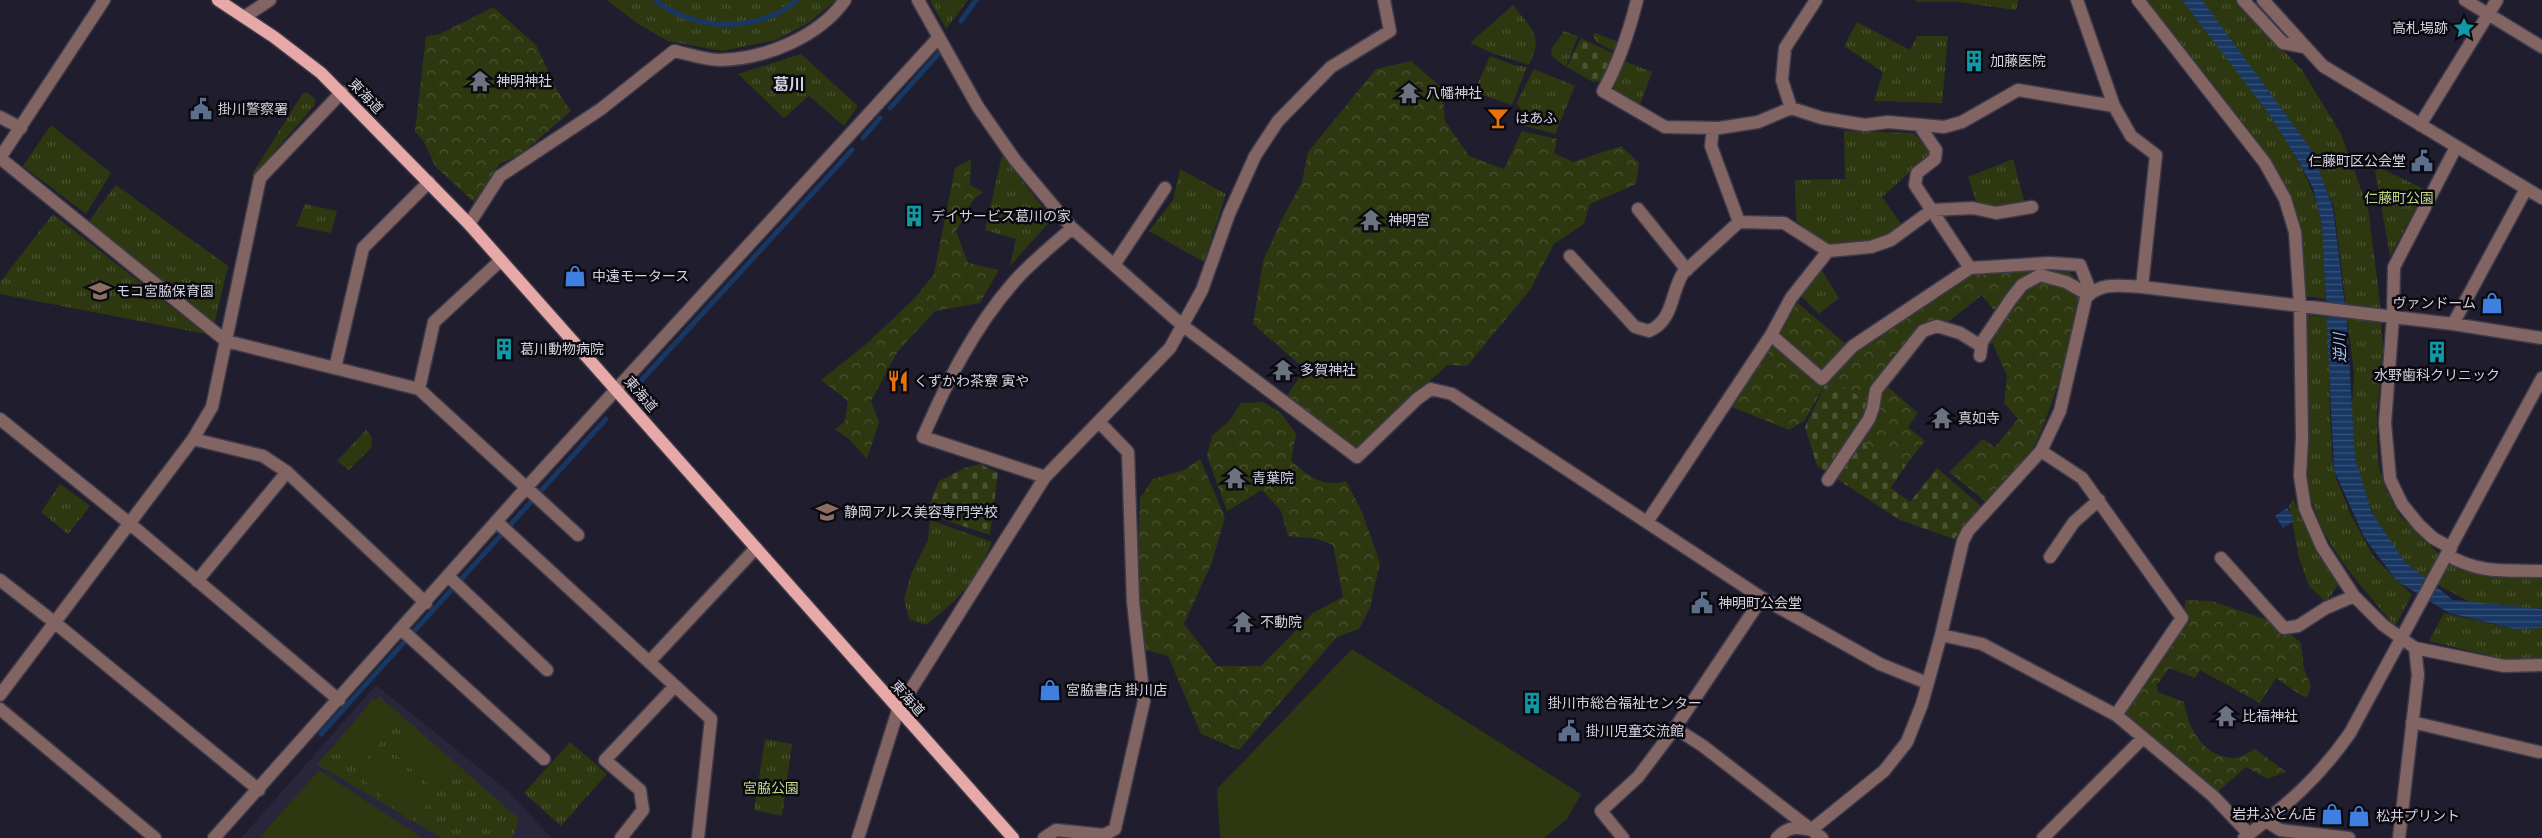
<svg xmlns="http://www.w3.org/2000/svg" width="2542" height="838" viewBox="0 0 2542 838" font-family="'Fira Sans Condensed','Noto Sans JP',sans-serif">
<style>
.built{fill:#29253b}
.grass{fill:url(#grass-tufts)}
.forest{fill:url(#forest-crowns)}
.cemetery{fill:url(#cemetery-stones)}
.pitch{fill:#2e3810}
.water{fill:url(#water-rules)}
.lines{fill:none;stroke-linecap:round;stroke-linejoin:round}
.stream{stroke:#183763;stroke-width:5}
.minor-casing{stroke:#3d3a4a;stroke-width:15}
.major-casing{stroke:#3d3a4a;stroke-width:15}
.minor{stroke:#826463;stroke-width:12}
.major{stroke:#e6a9a7;stroke-width:12}
.labels{text-anchor:middle;stroke-width:5;stroke-linejoin:round;paint-order:stroke}
.poi-label{font-size:14px;fill:#d5d3df;stroke:#0a0910;text-anchor:start}
.street-label{font-size:14px;fill:#d5d3df;stroke:#0a0910}
.park-label{font-size:14px;fill:#c2db84;stroke:#0a0910}
.water-label{font-size:15px;font-style:italic;fill:#9bc3fc;stroke:#0a0910}
.quarter-label{font-size:16px;font-weight:bold;fill:#d5d3df;stroke:#0a0910}
</style>
<defs>
<pattern id="grass-tufts" width="24" height="20" patternUnits="userSpaceOnUse" patternTransform="scale(1.25)"><rect width="24" height="20" fill="#2e3810"/><path d="M3 7l-1-3M5 7V3M7 7l1-3M15 17l-1-3M17 17v-4M19 17l1-3" fill="none" stroke="#4b5432"/></pattern>
<pattern id="forest-crowns" width="20" height="18" patternUnits="userSpaceOnUse" patternTransform="scale(1.25)"><rect width="20" height="18" fill="#2e3810"/><path d="M2 6a3 3 0 1 1 6 0M12 15a3 3 0 1 1 6 0" fill="none" stroke="#4b5432"/></pattern>
<pattern id="cemetery-stones" width="16" height="16" patternUnits="userSpaceOnUse" patternTransform="scale(1.25)"><rect width="16" height="16" fill="#2e3810"/><path d="M2 7V4a2 2 0 0 1 4 0v3zM10 15v-3a2 2 0 0 1 4 0v3z" fill="#4b5432"/></pattern>
<pattern id="water-rules" width="6" height="5" patternUnits="userSpaceOnUse" patternTransform="scale(1.25)"><rect width="6" height="5" fill="#183763"/><path d="M0 2.5h6" fill="none" stroke="#395379"/></pattern>
</defs>
<rect width="100%" height="100%" fill="#201d2e"/>
<!-- built -->
<path class="built" d="M376,685L508,791L552,838H241Z"/>
<!-- grass -->
<path class="grass" d="M607,0H836L810,22L776,40L722,51L668,41L638,24Z
M930,0H968L946,29Z
M1916,0H2018L2016,10L1957,2H1915Z
M2145,0H2182C2227,59 2306,148 2321,220C2326,245 2324,274 2325,299L2305,296L2304,261L2300,225L2281,176L2215,86Z
M2201,0H2236L2302,70L2341,134L2368,208L2380,303L2383,352L2377,411V442L2379,468L2387,492L2400,516L2436,551L2460,570L2496,576H2542V608L2528,609L2470,602L2423,577L2405,562L2378,525L2357,474L2351,425L2354,373L2334,207L2306,143Z
M1513,5C1531,29 1544,35 1529,65L1492,53L1470,43Z
M1857,22L1910,50L1917,36H1948L1942,103L1874,101L1883,72L1844,46Z
M1564,31L1578,36L1566,67L1552,56L1551,50Z
M801,54L858,106L844,126L809,96L784,118L738,74Z
M1490,56L1514,65L1527,67L1512,105L1474,92Z
M1622,60L1652,72L1640,105L1614,92L1613,79Z
M1534,69L1575,86L1555,134L1521,125L1524,112L1516,104Z
M303,93H308L315,99L314,106L254,175L251,176Z
M51,125L111,173L86,214L23,166Z
M1844,131L1914,133L1931,153L1882,197L1902,225L1879,245L1827,247L1796,220L1795,180L1845,179Z
M1002,155L1052,219L1010,266L1016,239L985,230Z
M2013,159L2025,204L1996,208L1977,204L1968,177Z
M2374,165L2426,190L2390,256Z
M1180,169L1226,194L1204,262L1149,231L1173,200Z
M116,185L228,266L213,330L89,221Z
M305,204L337,211L331,233L296,226Z
M53,214L206,334L0,294V282Z
M1821,269L1839,298L1819,314L1801,296Z
M2306,315L2328,317L2330,411L2332,458L2336,478L2351,515L2373,556L2412,595L2395,626C2358,582 2319,543 2308,485Z
M366,430L372,437L371,448L349,470L337,461Z
M60,484L90,506L68,534L41,512Z
M2293,499L2304,524L2339,584L2326,602L2309,586L2299,558L2289,506Z
M930,520L992,542C977,580 958,601 926,625L909,619L904,599L912,572L928,540Z
M2444,613L2515,629L2542,628V658L2508,660L2429,641Z
M379,696L519,819L512,838H442L317,764Z
M765,739L792,744L782,816L754,810Z
M570,742L607,774L561,826L524,793Z"/>
<!-- forest -->
<path class="forest" d="M493,7L536,45L557,90L571,111L519,156L500,163L474,202L435,166L424,142L415,131L426,36L440,34Z
M1595,33L1621,43L1619,51H1614L1596,42L1593,35Z
M1411,61L1442,88L1445,121L1469,156L1504,169L1522,131L1557,139L1554,153L1573,162L1621,146L1639,163L1636,184L1590,204L1584,224L1554,244L1530,290L1467,366L1447,365L1356,450L1286,397L1305,369L1253,324L1263,261L1283,217L1302,182L1308,152L1376,69Z
M971,159L970,185L983,192L974,199L956,231L968,263L999,270L980,303L935,311L898,351L871,401L879,422L867,459L848,438L835,430L845,421L848,401L821,380L865,345L914,299L934,274L955,168Z
M2058,267C2067,270 2077,276 2080,286C2085,309 2046,429 2032,450C2020,469 2000,485 1985,501L1949,472L1983,439L1995,447L2018,419L2004,403L2007,376L1993,344L1982,342L1981,330L1996,313L1982,295L1949,321L1923,331L1910,350L1913,356L1888,387L1918,413L1908,427L1925,441L1906,465L1865,445L1864,436L1825,385L1804,421L1789,430L1732,407L1789,312L1798,303L1850,348L1970,272Z
M1263,402L1281,413L1296,434L1291,461C1310,476 1321,488 1346,481L1362,512L1380,563L1370,608L1359,629L1337,637L1239,750L1201,734L1168,656L1142,649L1137,572L1140,498L1153,479L1184,470L1200,459L1225,517L1212,562L1184,624L1217,666H1261L1313,613L1343,597L1333,545L1317,539L1288,536L1281,511L1262,490L1227,511L1207,456L1212,436L1230,420L1241,403Z
M2185,600L2212,601L2279,624L2301,643L2304,669L2311,686L2307,697L2302,696L2276,678L2260,703L2200,670L2195,678L2169,668L2157,685L2158,692L2184,702C2188,728 2203,757 2234,758C2240,758 2249,752 2255,749L2286,772L2267,779L2246,767L2213,796L2116,715L2184,618Z"/>
<!-- cemetery -->
<path class="cemetery" d="M1581,38L1614,54L1602,81L1593,82L1567,67Z
M1825,385L1842,387L1868,401L1864,436L1865,445L1906,465L1891,488L1910,502L1937,468L1981,506L1954,539L1900,520L1817,466L1805,427Z
M980,464L998,473L990,535L926,514L939,481L965,468Z"/>
<!-- pitch -->
<path class="pitch" d="M1352,649L1581,794L1567,819L1544,838H1220L1217,789Z
M373,699L399,721L358,769L333,747Z
M413,725L459,767L437,792L390,749Z
M387,755L433,798L410,822L364,780Z
M319,770L422,838H259Z"/>
<!-- water -->
<path class="water" d="M2182,0H2202L2311,149L2333,208L2347,322L2355,458L2372,513L2405,562L2453,600L2542,609V628L2515,629L2449,613L2397,581L2364,537L2334,470L2322,224L2313,188L2296,157L2269,114Z
M2287,508L2295,520L2283,528L2275,516Z"/>
<g class="lines">
<!-- stream -->
<path class="stream" d="M656,0C693,32 760,33 797,0
M961,21L976,0
M890,108L940,52
M863,138L880,118
M639,383L852,150
M321,734L606,419"/>
<!-- minor casing -->
<g class="minor-casing">
<path id="minor" d="M918,0L978,107L1015,160L1072,228L1182,325L1357,457L1417,399L1431,389L1452,394L1762,598L1880,664L1927,683
M1637,0C1629,32 1619,63 1603,91L1665,127L1719,128L1758,122L1791,108L1822,118L1865,125L1888,122L1944,127L1962,122L2018,90L2114,106
M2077,0L2114,106L2131,136L2156,155L2142,287
M2138,0L2265,163L2285,199L2295,232L2300,306L2302,438L2300,476L2305,508L2322,547L2354,596L2383,625L2415,648L2418,675L2399,838
M2243,0L2283,43L2304,47
M2263,0L2323,66L2542,198
M2465,0L2542,47
M244,17L270,0
M1791,108L1782,80L1785,48L1816,0
M0,117L21,128
M1919,125L1936,150L1935,159L1917,173L1915,185L1970,268
M2420,125L2497,0
M0,158L226,341L419,389L578,535
M0,158L104,0
M1638,209L1687,270
M1739,222L1784,223L1828,251L1871,247L1891,240L1932,210L1973,208L1996,213L2032,207
M469,224L500,176L601,109L674,51C689,54 705,60 720,60C765,59 819,37 845,0
M1570,256L1635,327L1649,331C1674,320 1670,294 1683,273L1739,222L1711,146L1713,128
M1114,265L1165,188
M2453,324L2526,189
M1771,335L1822,379L1853,346L1970,268L2050,263L2080,265L2091,293
M1980,356L1982,342L2011,299L2022,285L2040,275L2066,282L2089,295
M335,368L363,248L429,182
M419,389L434,322L501,260
M0,419L129,523L339,700
M193,439L263,456L287,472L426,603
M2041,451L2082,478L2182,618L2116,715
M1045,477L923,437C947,382 973,329 1013,283C1030,263 1052,246 1072,228
M1828,480L1869,419L1873,408L1876,390L1923,331L1937,326L1960,333L1981,346
M497,522L711,719L698,838
M1647,522L1771,335L1791,298L1828,251
M2451,548L2433,538L2419,525L2402,504L2390,479L2385,423L2393,317L2394,267L2456,147
M2447,555C2481,574 2504,570 2542,571
M2050,557L2074,522L2099,500
M2221,558L2284,628L2298,626L2326,608L2354,596
M449,577L547,670
M0,580L54,622L259,790
M197,581L287,472
M1762,598L1675,728L1703,746L1822,838
M402,630L544,759
M1941,635L1982,644L2116,715L2213,796L2249,834
M2415,648L2504,666L2542,665
M649,662L756,548
M0,695L193,439L212,407L260,178L342,92
M0,709L155,838
M2412,722L2539,752
M2266,821L2280,830L2349,838
M214,838L526,488L939,37
M621,838L643,810L640,790L605,760L675,686
M858,838L898,710L1045,477L1170,348L1202,290L1229,214L1255,156L1278,121L1331,67L1390,31L1384,0
M1044,838L1056,830L1104,835L1115,829L1144,701L1133,602L1128,452L1099,422
M1623,838L1601,811L1638,777L1675,728
M1777,838C1788,826 1797,827 1811,830L1884,771L1907,742L1922,704L1941,635L1963,541L1968,531L2041,451L2060,411L2086,298C2101,281 2122,286 2142,287L2453,324L2542,338
M2043,838L2143,738
M2244,838C2289,803 2317,780 2350,733L2542,378"/>
</g>
<!-- major casing -->
<g class="major-casing">
<path id="major" d="M218,0L274,37L321,73L469,224L1013,838"/>
</g>
<!-- minor -->
<use href="#minor" class="minor"/>
<!-- major -->
<use href="#major" class="major"/>
</g>
<!-- icons -->
<defs>
<g id="sight-bare" transform="scale(1.725)"><path d="M0-6L1.8-2.2L6-1.7L2.9 1.2L3.7 5.4L0 3.3L-3.7 5.4L-2.9 1.2L-6-1.7L-1.8-2.2Z" fill="#0f9aa8" stroke="#0a0910" stroke-width="2.5" paint-order="stroke"/></g>
<g id="building-bare" transform="scale(1.725)"><path d="M-4-6H4V6H1V3H-1V6H-4ZM-2.5-4.3h1.7v1.8h-1.7ZM.8-4.3h1.7v1.8H.8ZM-2.5-1h1.7V.8h-1.7ZM.8-1h1.7V.8H.8Z" fill="#0f9aa8" stroke="#0a0910" stroke-width="2.5" paint-order="stroke"/></g>
<g id="temple-bare" transform="scale(1.725)"><path d="M0-6L5-2H3V0L6.5 2.5H4V6H1.5V3h-3V6H-4V2.5H-6.5L-3 0V-2H-5Z" fill="#6b7280" stroke="#0a0910" stroke-width="2.5" paint-order="stroke"/></g>
<g id="civic-bare" transform="scale(1.725)"><path d="M-.6-6.5H3V-4.5H.6V-3L4-1V1h2V6H-6V1h2V-1L-.6-3ZM-1.2 2.5V6h2.4V2.5Z" fill="#5c6f8a" stroke="#0a0910" stroke-width="2.5" paint-order="stroke"/></g>
<g id="bar-bare" transform="scale(1.725)"><path d="M-6-5H6L.8 .8V4.5H3.5V6h-7V4.5H-.8V.8Z" fill="#e8710a" stroke="#0a0910" stroke-width="2.5" paint-order="stroke"/></g>
<g id="shop-bare" transform="scale(1.725)"><path d="M-5-2.5h2.3a2.7 3.5 0 0 1 5.4 0H5L5.5 6h-11ZM-1.5-2.5h3a1.5 2.3 0 0 0-3 0Z" fill="#3f7fe0" stroke="#0a0910" stroke-width="2.5" paint-order="stroke"/></g>
<g id="school-bare" transform="scale(1.725)"><path d="M0-5L7-2L0 1L-7-2ZM-4 1L0 2.5L4 1V4Q0 6-4 4Z" fill="#8d6e63" stroke="#0a0910" stroke-width="2.5" paint-order="stroke"/></g>
<g id="restaurant-bare" transform="scale(1.725)"><path d="M-5-6h1v4h1v-4h1v4h1v-4h1v5L-1.5 .5V6h-2V.5L-5-1ZM5-6V6H3V1.5H1.5Q1.5-4 5-6Z" fill="#e8710a" stroke="#0a0910" stroke-width="2.5" paint-order="stroke"/></g>
</defs>
<g fill-rule="evenodd">
<use href="#sight-bare" x="2464" y="28"/>
<use href="#building-bare" x="1974" y="61"/>
<use href="#temple-bare" x="480" y="81"/>
<use href="#temple-bare" x="1409" y="93"/>
<use href="#civic-bare" x="201" y="109"/>
<use href="#bar-bare" x="1498" y="118"/>
<use href="#civic-bare" x="2422" y="161"/>
<use href="#building-bare" x="914" y="216"/>
<use href="#temple-bare" x="1371" y="220"/>
<use href="#shop-bare" x="575" y="276"/>
<use href="#school-bare" x="100" y="291"/>
<use href="#shop-bare" x="2492" y="303"/>
<use href="#building-bare" x="504" y="349"/>
<use href="#building-bare" x="2437" y="352"/>
<use href="#temple-bare" x="1283" y="370"/>
<use href="#restaurant-bare" x="898" y="381"/>
<use href="#temple-bare" x="1942" y="418"/>
<use href="#temple-bare" x="1235" y="478"/>
<use href="#school-bare" x="827" y="512"/>
<use href="#civic-bare" x="1702" y="603"/>
<use href="#temple-bare" x="1243" y="622"/>
<use href="#shop-bare" x="1050" y="690"/>
<use href="#building-bare" x="1532" y="703"/>
<use href="#temple-bare" x="2226" y="716"/>
<use href="#civic-bare" x="1569" y="731"/>
<use href="#shop-bare" x="2332" y="814"/>
<use href="#shop-bare" x="2359" y="816"/>
</g>
<g class="labels">
<!-- poi labels -->
<g class="poi-label">
<text x="2448" y="33" text-anchor="end">高札場跡</text>
<text x="1990" y="66">加藤医院</text>
<text x="496" y="86">神明神社</text>
<text x="1426" y="98">八幡神社</text>
<text x="218" y="114">掛川警察署</text>
<text x="1515" y="123">はあふ</text>
<text x="2406" y="166" text-anchor="end">仁藤町区公会堂</text>
<text x="931" y="221">デイサービス葛川の家</text>
<text x="1388" y="225">神明宮</text>
<text x="592" y="281">中遠モータース</text>
<text x="116" y="296">モコ宮脇保育園</text>
<text x="2476" y="308" text-anchor="end">ヴァンドーム</text>
<text x="520" y="354">葛川動物病院</text>
<text x="1300" y="375">多賀神社</text>
<text x="2437" y="380" text-anchor="middle">水野歯科クリニック</text>
<text x="914" y="386">くずかわ茶寮 寅や</text>
<text x="1958" y="423">真如寺</text>
<text x="1252" y="483">青葉院</text>
<text x="844" y="517">静岡アルス美容専門学校</text>
<text x="1718" y="608">神明町公会堂</text>
<text x="1260" y="627">不動院</text>
<text x="1066" y="695">宮脇書店 掛川店</text>
<text x="1548" y="708">掛川市総合福祉センター</text>
<text x="2242" y="721">比福神社</text>
<text x="1586" y="736">掛川児童交流館</text>
<text x="2316" y="819" text-anchor="end">岩井ふとん店</text>
<text x="2376" y="821">松井プリント</text>
</g>
<!-- street labels -->
<g class="street-label">
<text transform="translate(366 96) rotate(46)" y="5">東海道</text>
<text transform="translate(641 394) rotate(49)" y="5">東海道</text>
<text transform="translate(908 698) rotate(48)" y="5">東海道</text>
</g>
<!-- park labels -->
<g class="park-label">
<text x="2399" y="203">仁藤町公園</text>
<text x="771" y="793">宮脇公園</text>
</g>
<!-- water labels -->
<g class="water-label">
<text transform="translate(2340 348) rotate(-92)" y="5">逆川</text>
</g>
<!-- quarter labels -->
<g class="quarter-label">
<text x="789" y="90">葛川</text>
</g>
</g>
</svg>
